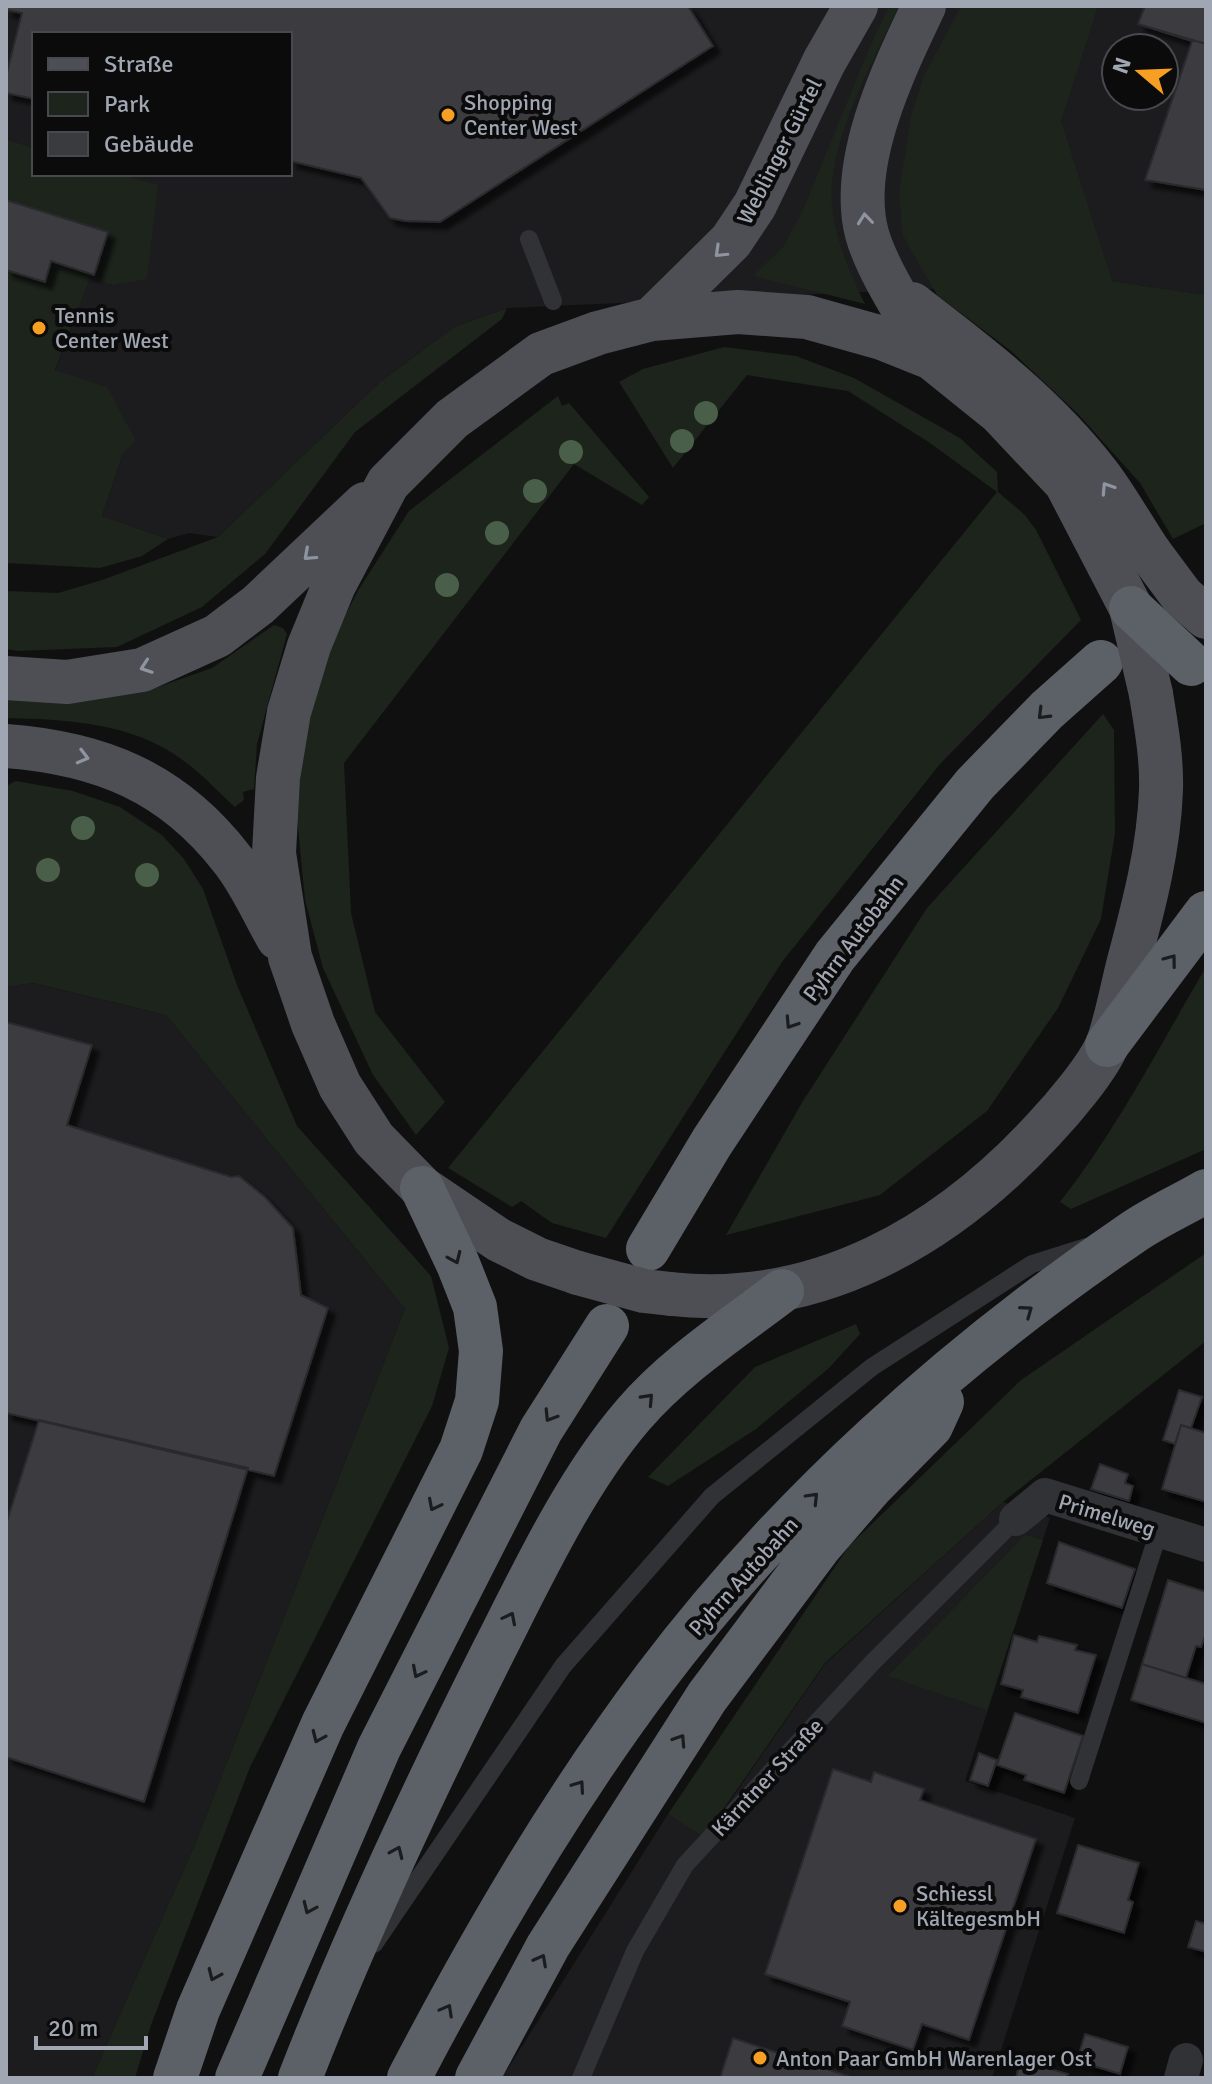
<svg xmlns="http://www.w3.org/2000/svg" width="1212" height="2084" viewBox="0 0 1212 2084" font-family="Signika,sans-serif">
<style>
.built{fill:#1c1c1e;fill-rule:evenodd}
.green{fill:#1c241c}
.building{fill:#3a3b3f;stroke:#2a2a2d;stroke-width:2;filter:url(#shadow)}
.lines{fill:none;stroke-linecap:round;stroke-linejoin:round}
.lane{stroke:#313236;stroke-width:18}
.street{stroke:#313236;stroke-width:34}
.primary{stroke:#4d4f55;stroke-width:44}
.highway{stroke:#5c6067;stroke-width:44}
.primary-bridge{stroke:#4d4f55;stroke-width:44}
.highway-bridge{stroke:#5c6067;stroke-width:44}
.tree{fill:#495f49}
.oneway{stroke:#8f95a0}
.oneway2{stroke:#1b1c1e}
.poi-dot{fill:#f79f22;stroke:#0b0b0c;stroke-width:3}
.labels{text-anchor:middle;stroke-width:8;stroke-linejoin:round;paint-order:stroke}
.poi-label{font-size:22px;fill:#a0a7b3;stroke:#0b0b0c;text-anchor:start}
.street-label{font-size:22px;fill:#a0a7b3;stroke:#0b0b0c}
</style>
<defs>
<filter id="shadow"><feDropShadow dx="7" dy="7" stdDeviation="2" flood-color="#0009"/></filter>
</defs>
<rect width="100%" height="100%" fill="#101011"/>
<!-- built -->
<path class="built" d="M6,6H1206V295L1112,281L507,308L454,327L380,382L218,537L189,533L168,539L102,516L123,453L107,387L55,371L90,277L112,285L158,186L120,174H290V34H34V148L6,139ZM1116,48H1164V96H1116Z
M32,983L166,1015L405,1309L195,1844L92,2078H6V987Z
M1003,1502L1050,1518L965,1781L1075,1818L992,2078H502L668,1814L705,1837L825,1664Z"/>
<!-- green -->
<path class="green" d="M889,6H899C875,57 842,117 833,173C825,216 847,268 865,304L753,276L783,247L803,210L871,44Z
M961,6H1098L1061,121L1112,281L1206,295V523L1173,539L1140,483L1078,414L1011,351L937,295L903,236L899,193L911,116L924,76Z
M6,139L34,148V174H120L158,185L147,279L112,285L90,278L55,370L107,387L136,441L123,453L102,516L168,539L142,556L100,568L6,563Z
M507,308L502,319L355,432L265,554L202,607L117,647L18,651L6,649V591L58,593L102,580L218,537L380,382L454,327Z
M724,347L796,356L854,378L960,438L997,472L998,492L1025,515L1036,530L1081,620L940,764L782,962L606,1238L552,1223L521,1201L512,1207L448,1168L997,492L930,443L848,391L747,375L673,468L619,382L643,369Z
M558,396L562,406L569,403L649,497L642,505L574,464L344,763L351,913L375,1012L445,1102L416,1135L373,1075L323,968L305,900L296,808L306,726L328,648L359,589L409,511Z
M274,625L283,628L287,634L257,744L254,789L243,792L244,800L235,807C218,792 202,774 184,761C132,722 69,720 6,718V697L94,698L144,692L212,668Z
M1103,714L1114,730L1115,833L1101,919L1058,1008L987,1111L880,1195L726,1235L803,1101L927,908Z
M16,781L73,791L120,807L162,835L184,859L203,889L237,985L297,1126L431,1276L449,1348L432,1406L250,1767L151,2025L135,2078H92L195,1844L405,1309L166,1015L33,983L6,987V786Z
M1206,967V1149L1071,1209L1060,1202C1117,1129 1159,1047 1206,967Z
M1206,1253V1341L1003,1502L825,1663L704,1837L668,1814L849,1546L1021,1380Z
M856,1324L860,1334L829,1368L756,1429L668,1486L648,1477L755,1367Z
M1025,1535L1043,1540L987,1710L888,1676Z"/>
<!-- building -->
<path class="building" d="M6,6H688L713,46L440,222L405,221L390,218L361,178L290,161V34H34V99L6,93V76L22,13L6,10Z
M1145,6H1206V190L1145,180L1192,41L1138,24Z
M1145,6H1206V44L1138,24Z
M6,200L108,232L94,275L51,261L45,282L6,270Z
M6,1022L92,1045L67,1125L231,1177L239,1176L265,1197L293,1228L301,1295L328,1308L274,1476L6,1413Z
M1179,1390L1202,1397L1191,1428L1181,1425L1175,1444L1163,1440Z
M39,1420L248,1468L144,1802L6,1757V1524Z
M1181,1425L1206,1433V1502L1162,1489Z
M1100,1464L1128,1474L1125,1483L1133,1486L1129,1501L1091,1489Z
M1059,1542L1135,1569L1122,1608L1047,1583Z
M1168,1580L1206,1592V1633L1201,1647L1196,1646L1186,1678L1142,1664Z
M1014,1635L1037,1642L1039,1636L1077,1645L1075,1650L1096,1655L1078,1713L1021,1697L1023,1690L1001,1684Z
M1142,1664L1206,1684V1723L1131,1700Z
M1015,1713L1083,1736L1064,1793L1024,1780L1026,1775L997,1765Z
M979,1753L997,1760L988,1786L970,1780Z
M833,1769L871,1782L874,1772L924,1789L920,1800L1036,1839L969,2040L922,2024L913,2050L842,2026L850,2002L765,1974Z
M1078,1845L1139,1863L1128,1900L1133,1902L1124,1933L1057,1913Z
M1196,1921L1206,1924V1952L1188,1947Z
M1085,2034L1128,2047L1120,2074L1077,2061Z
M733,2038L854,2078H720Z
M1020,2060L1068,2074L1066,2078H1016Z"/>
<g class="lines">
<!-- lane -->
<path class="lane" d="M529,239L553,301
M1079,1781L1159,1531
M374,1944L563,1666L712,1496L872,1367L1032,1264L1086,1247
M581,2078L635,1951L685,1865L872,1663L1016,1519"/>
<!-- street -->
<path class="street" d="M1016,1519L1045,1495L1206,1545
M1181,2078L1186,2060"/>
<!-- primary -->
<path class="primary" d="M924,6C894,69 848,163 867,234C878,273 912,322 932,358
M912,304C980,356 1047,407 1099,475C1118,500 1133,528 1150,553
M652,319L731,241L755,205L824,62L856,6
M6,678L67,682L142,670L217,636L258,605L365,504
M6,746C100,753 172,782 231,858C250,881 263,912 278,938
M578,1273L537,1259L499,1240L422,1188L374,1139L340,1086L313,1024L290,957L274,853L278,778L289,712L309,646L334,585L388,483L452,419L541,354L598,333L652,319L738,312L807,317L882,338L932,358L999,412L1066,483L1131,608
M671,1294C819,1310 946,1235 1043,1130C1062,1110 1098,1068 1108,1043C1117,1017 1122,988 1129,961C1144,905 1159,848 1161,790C1162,758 1156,725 1151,694"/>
<!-- highway -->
<path class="highway" d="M1107,1045L1206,913
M648,1249L712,1142L835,956L975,784L1047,710L1101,662
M175,2078L198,2010L323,1724L461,1450L477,1401L481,1351L475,1307L458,1264L422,1188
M237,2078L379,1748L541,1430L607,1326
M300,2078C357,1931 424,1789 495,1648C534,1571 577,1480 633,1415C675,1366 731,1330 782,1291
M409,2078C481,1940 560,1804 654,1679C784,1506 953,1355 1132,1233C1155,1217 1182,1205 1206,1191
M477,2078L548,1946L707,1697L820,1546L871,1487L931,1426L942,1402"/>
<!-- primary-bridge -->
<path class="primary-bridge" d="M1150,553L1182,596L1206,617
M1131,608L1151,694
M578,1273L644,1291L671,1294"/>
<!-- highway-bridge -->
<path class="highway-bridge" d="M1131,608L1191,664"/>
</g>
<!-- trees -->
<g class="tree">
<circle cx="706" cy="413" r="12"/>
<circle cx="682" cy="441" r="12"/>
<circle cx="571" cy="452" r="12"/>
<circle cx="535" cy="491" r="12"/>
<circle cx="497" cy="533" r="12"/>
<circle cx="447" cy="585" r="12"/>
<circle cx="83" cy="828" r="12"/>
<circle cx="48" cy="870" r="12"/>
<circle cx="147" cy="875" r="12"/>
</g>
<!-- one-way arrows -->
<defs><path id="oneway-chevron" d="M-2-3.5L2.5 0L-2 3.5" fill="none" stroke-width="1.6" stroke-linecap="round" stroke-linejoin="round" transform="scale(2)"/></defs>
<g class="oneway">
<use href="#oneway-chevron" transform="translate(865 219) rotate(-96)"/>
<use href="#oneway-chevron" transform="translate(720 252) rotate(136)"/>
<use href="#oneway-chevron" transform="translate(1107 488) rotate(-123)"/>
<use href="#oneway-chevron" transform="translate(309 555) rotate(138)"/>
<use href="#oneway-chevron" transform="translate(146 667) rotate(161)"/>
<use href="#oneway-chevron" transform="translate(83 757) rotate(15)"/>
</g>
<g class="oneway2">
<use href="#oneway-chevron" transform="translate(1043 714) rotate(135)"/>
<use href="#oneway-chevron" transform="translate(1171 960) rotate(-53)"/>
<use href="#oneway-chevron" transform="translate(791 1023) rotate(123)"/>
<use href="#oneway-chevron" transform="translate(455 1258) rotate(66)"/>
<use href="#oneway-chevron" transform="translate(1027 1311) rotate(-36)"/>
<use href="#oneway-chevron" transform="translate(648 1399) rotate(-47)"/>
<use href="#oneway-chevron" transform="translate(550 1416) rotate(122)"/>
<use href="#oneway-chevron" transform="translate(813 1498) rotate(-46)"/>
<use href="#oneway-chevron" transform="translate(434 1505) rotate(117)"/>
<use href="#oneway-chevron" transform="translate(510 1618) rotate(-63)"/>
<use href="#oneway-chevron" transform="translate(418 1672) rotate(117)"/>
<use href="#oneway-chevron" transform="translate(318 1737) rotate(114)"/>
<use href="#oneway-chevron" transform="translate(680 1740) rotate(-57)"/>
<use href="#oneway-chevron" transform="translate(579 1786) rotate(-55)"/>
<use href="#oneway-chevron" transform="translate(397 1852) rotate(-66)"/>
<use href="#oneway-chevron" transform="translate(309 1908) rotate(114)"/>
<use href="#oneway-chevron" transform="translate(541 1960) rotate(-62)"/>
<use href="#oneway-chevron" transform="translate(214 1975) rotate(114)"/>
<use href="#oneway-chevron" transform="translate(447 2010) rotate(-61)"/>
</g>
<!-- markers -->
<g class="poi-dot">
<circle cx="448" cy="115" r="8"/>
<circle cx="39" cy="328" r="8"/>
<circle cx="900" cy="1906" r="8"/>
<circle cx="760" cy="2058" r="8"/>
</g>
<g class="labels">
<!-- poi labels -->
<g class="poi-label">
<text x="464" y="110">Shopping<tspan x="464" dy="25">Center West</tspan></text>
<text x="55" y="323">Tennis<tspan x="55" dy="25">Center West</tspan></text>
<text x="916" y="1901">Schiessl<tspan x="916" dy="25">KältegesmbH</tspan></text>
<text x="776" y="2066">Anton Paar GmbH Warenlager Ost</text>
</g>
<!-- street labels -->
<g class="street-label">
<text transform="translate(779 151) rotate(-63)" y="8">Weblinger Gürtel</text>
<text transform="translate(853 938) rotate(-53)" y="8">Pyhrn Autobahn</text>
<text transform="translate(1107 1515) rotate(17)" y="8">Primelweg</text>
<text transform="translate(743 1576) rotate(-48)" y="8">Pyhrn Autobahn</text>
<text transform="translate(767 1777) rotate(-47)" y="8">Kärntner Straße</text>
</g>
</g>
<!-- border -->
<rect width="1212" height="2084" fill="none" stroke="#a0a7b3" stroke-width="16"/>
<!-- legend -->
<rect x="32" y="32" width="260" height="144" fill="#0b0b0c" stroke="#47494f" stroke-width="2"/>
<rect x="48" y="58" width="40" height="12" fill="#4d4f55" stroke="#47494f" stroke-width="2"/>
<text x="104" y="72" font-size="24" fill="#a0a7b3">Straße</text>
<rect x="48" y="92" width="40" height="24" fill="#1c241c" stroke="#47494f" stroke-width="2"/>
<text x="104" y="112" font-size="24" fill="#a0a7b3">Park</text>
<rect x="48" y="132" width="40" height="24" fill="#3a3b3f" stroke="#47494f" stroke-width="2"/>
<text x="104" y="152" font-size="24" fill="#a0a7b3">Gebäude</text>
<!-- north arrow -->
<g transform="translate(1140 72) rotate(289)"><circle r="38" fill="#0b0b0c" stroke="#47494f" stroke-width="2"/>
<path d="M0-6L14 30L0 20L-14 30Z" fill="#f79f22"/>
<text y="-12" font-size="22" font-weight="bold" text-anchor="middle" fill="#a0a7b3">N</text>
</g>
<!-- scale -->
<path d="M36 2036v12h110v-12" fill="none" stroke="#a0a7b3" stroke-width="4"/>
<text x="48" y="2036" font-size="24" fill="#a0a7b3" stroke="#0b0b0c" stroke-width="6" paint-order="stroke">20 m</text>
</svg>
